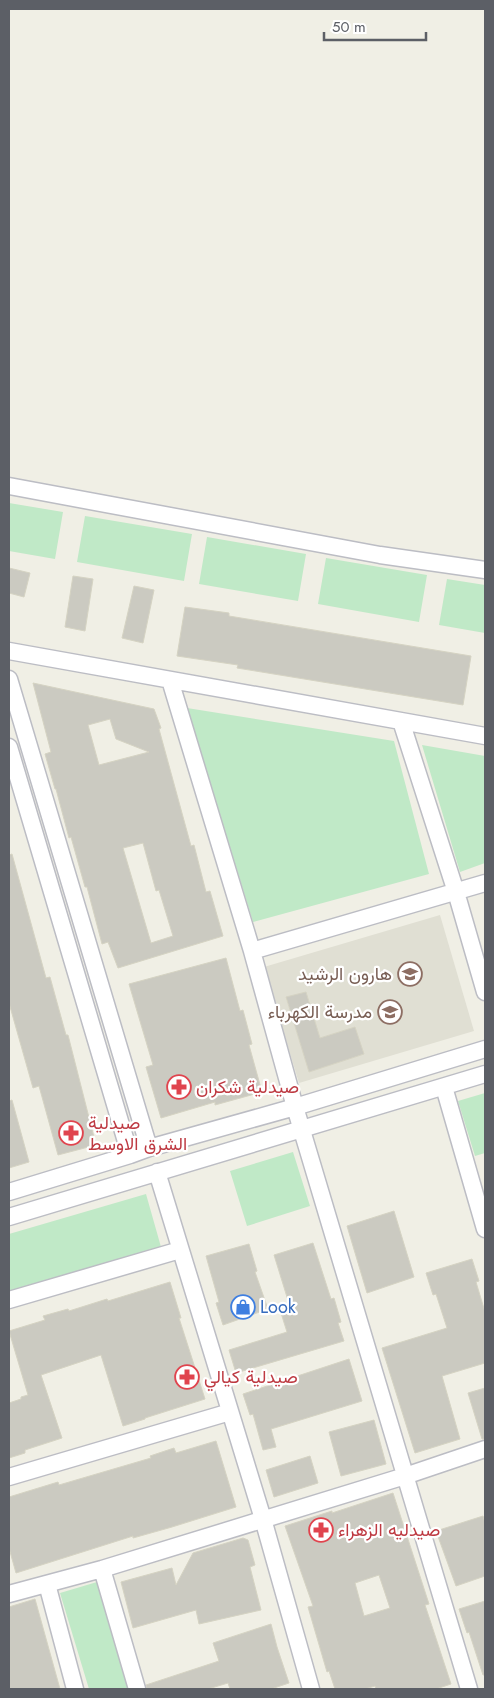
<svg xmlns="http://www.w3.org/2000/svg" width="494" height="1698" viewBox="0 0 494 1698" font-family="Jost,Vazirmatn,sans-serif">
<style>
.education{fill:#e0dfd3;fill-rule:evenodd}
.green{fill:#c0e9c7}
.building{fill:#cbcac1;stroke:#d5d3c3;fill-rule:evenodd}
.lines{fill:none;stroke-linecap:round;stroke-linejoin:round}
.minor-casing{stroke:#bcbdc4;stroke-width:19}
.minor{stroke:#fff;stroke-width:16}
.labels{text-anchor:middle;stroke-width:4.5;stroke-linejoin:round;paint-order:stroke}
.education-label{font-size:18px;fill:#785e54;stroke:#fff;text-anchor:end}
.health-label{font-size:18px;fill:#be3a42;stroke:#fff;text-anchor:start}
.shop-label{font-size:18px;fill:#366cbe;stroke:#fff;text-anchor:start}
</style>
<rect width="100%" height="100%" fill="#f0efe5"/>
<!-- education -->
<path class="education" d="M440,915L474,1031L299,1083L264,967ZM306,993L320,1038L355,1027L364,1054L309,1072L286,998Z"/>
<!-- green -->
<path class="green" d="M9,503L63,512L55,559L9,551Z
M85,516L192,534L184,581L77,562Z
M207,537L306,554L298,601L199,584Z
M326,558L427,575L419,622L318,604Z
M447,579L485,585V633L439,625Z
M187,708L394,741L429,874L253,922Z
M422,745L485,756V863L460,872Z
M485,1093V1153L475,1156L458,1101Z
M293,1152L310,1206L247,1226L230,1171Z
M146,1194L161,1247L9,1291V1234Z
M97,1582L129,1689H89L60,1593Z"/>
<!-- building -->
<path class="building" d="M9,568L30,573L24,597L9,593Z
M73,576L93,579L85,631L65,627Z
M134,586L154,590L143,643L122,638Z
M185,607L229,613V616L471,656L463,705L237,668L238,665L177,656Z
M33,683L154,709L161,728L159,729L191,846L194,845L206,892L210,891L223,936L118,968L108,942L102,944L87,887H85L71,837L69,838L56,789H55L45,754L51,752ZM110,719L116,739L149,752L99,765L88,725ZM143,843L156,891L159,890L173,936L151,943L123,848Z
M12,854L46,978L50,977L66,1035H68L96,1145L58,1155L39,1086L33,1088L9,1003V855Z
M226,958L240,1011L243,1010L252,1044L249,1045L262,1092L215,1105V1102L161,1118L146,1067L153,1065L129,984Z
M306,992L320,1038L355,1027L364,1054L309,1072L286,997Z
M12,1100L29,1162L9,1168V1101Z
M394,1211L414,1277L367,1293L347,1226Z
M313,1243L331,1299L334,1298L341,1322L338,1323L344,1341L236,1373L229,1350L287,1332L281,1313L291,1310L274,1255Z
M249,1244L257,1271L255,1272L268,1309L223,1325L216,1303L219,1302L206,1256Z
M472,1259L479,1281L476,1282L485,1312V1363L442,1376L460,1439L415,1453L382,1348L447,1328L436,1294L433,1295L426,1273Z
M170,1282L181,1318H179L205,1399L145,1418V1419L123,1426L101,1355L41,1375L62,1438L25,1450V1453L9,1458V1403L21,1399V1397L28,1395L9,1331L45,1320L43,1316L68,1309L69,1311L107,1299L108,1301Z
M349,1359L362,1401L271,1429L276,1447L263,1450L253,1414L250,1415L243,1394Z
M485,1388V1439H482L468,1393Z
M374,1420L386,1464L341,1476L329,1432Z
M216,1441L236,1507L172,1527L133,1538V1536L16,1573L9,1548V1497L58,1482L59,1485L151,1458L150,1456L174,1448L176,1453Z
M310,1456L318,1483L274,1497L266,1470Z
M393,1493L429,1604L425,1605L451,1684L436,1689H376L375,1686L365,1689H335L329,1671L327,1672L308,1607L313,1606L285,1526L332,1511V1513ZM379,1575L390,1608L364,1616L355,1583Z
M483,1516L485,1523V1576L456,1586L436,1531Z
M243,1538L248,1540L255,1565L250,1567L261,1610L199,1624L196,1610L133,1628L121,1582L172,1568L176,1585L193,1553Z
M35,1599L60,1689H9V1607Z
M485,1601V1675H483L469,1632L467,1633L459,1609Z
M271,1624L277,1647L289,1683L271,1689H230L228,1683L208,1689H147L146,1685L219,1661L213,1643Z"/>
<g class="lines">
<!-- minor casing -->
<g class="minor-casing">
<path id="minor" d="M9,486L380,555L485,570
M9,651L485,736
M9,679L149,1148
M170,680L252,951L295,1107L469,1689
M401,721L456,892L485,992
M9,747L130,1155
M252,951L485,883
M444,1087L485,1229
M157,1172L263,1519L311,1689
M9,1192L130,1155L149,1148L295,1107L485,1049
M9,1217L485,1074
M9,1300L180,1250
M9,1477L230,1412
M102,1569L137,1689
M47,1584L75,1689
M9,1594L102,1569L405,1476L485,1449"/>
</g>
<!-- minor -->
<use href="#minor" class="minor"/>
</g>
<!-- icons -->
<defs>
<g id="school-ring" transform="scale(1.25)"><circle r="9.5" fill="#fff" stroke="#8d6e63" stroke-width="1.5"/><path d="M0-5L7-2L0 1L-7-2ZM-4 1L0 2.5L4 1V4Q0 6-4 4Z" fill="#8d6e63"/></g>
<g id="pharmacy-ring" transform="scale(1.25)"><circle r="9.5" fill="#fff" stroke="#e0444e" stroke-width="1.5"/><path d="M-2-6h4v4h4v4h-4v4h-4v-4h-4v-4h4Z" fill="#e0444e"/></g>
<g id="shop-ring" transform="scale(1.25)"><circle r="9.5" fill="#fff" stroke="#3f7fe0" stroke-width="1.5"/><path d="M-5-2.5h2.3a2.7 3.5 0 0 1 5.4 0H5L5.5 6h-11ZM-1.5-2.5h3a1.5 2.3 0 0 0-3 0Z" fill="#3f7fe0"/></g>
</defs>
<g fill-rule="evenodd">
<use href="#school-ring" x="410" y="974"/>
<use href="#school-ring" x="390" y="1012"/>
<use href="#pharmacy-ring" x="179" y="1087"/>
<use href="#pharmacy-ring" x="71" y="1133"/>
<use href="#shop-ring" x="243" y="1307"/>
<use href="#pharmacy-ring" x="187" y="1377"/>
<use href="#pharmacy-ring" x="321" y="1530"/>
</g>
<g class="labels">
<!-- education labels -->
<g class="education-label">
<text x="392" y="980">هارون الرشيد</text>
<text x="372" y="1018">مدرسة الكهرباء</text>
</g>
<!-- health labels -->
<g class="health-label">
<text x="196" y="1093">صيدلية شكران</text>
<text x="88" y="1129">صيدلية<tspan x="88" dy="21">الشرق الاوسط</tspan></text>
<text x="204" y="1383">صيدلية كيالي</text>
<text x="338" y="1536">صيدليه الزهراء</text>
</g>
<!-- shop labels -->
<g class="shop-label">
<text x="260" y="1313">Look</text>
</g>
</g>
<!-- border -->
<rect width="494" height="1698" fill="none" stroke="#5c5f66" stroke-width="20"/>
<!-- scale -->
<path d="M324 32v8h102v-8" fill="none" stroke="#5c5f66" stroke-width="2.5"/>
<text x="332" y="32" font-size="15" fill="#5c5f66" stroke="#ffffff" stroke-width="4" paint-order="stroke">50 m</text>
</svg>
